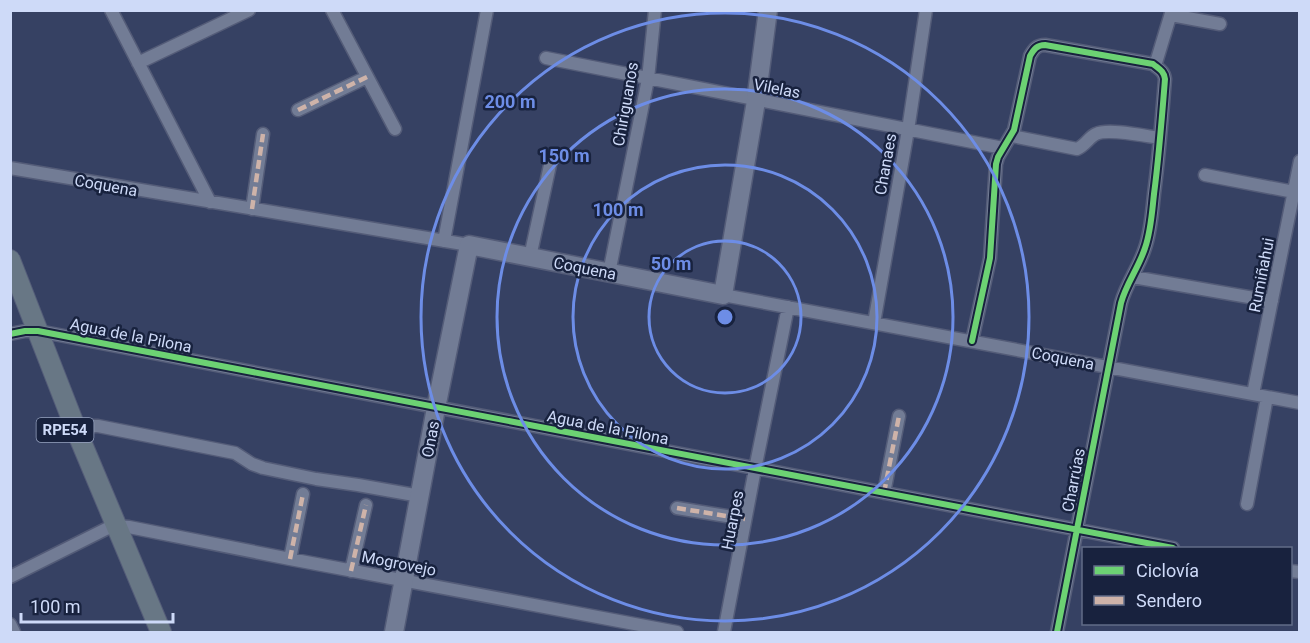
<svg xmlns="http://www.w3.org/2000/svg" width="1310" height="643" viewBox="0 0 1310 643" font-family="Roboto,sans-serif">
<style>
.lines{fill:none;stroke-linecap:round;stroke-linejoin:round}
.street-casing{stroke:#545c78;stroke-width:15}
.secondary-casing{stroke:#545c78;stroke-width:21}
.primary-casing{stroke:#545c78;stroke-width:22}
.street{stroke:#727c95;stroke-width:12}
.secondary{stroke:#727c95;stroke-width:18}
.primary{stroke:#687785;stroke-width:20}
.quiet{stroke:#ceb3a9;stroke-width:4.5;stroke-dasharray:9 4.5;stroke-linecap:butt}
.cycleway-casing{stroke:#18223e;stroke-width:10}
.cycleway{stroke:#6cd273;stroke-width:6}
.ring{fill:none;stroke:#6d8de6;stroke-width:3}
.labels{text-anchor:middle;stroke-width:5;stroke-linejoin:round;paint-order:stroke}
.shield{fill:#18223e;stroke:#97a3c0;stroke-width:1.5}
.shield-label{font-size:15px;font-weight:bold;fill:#cedaf8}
.street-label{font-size:16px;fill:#cedaf8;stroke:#18223e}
.centre{fill:#6d8de6;stroke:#18223e;stroke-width:3}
.ring-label{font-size:18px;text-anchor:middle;font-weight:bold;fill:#6d8de6;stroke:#18223e;stroke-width:5;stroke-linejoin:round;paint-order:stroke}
</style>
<rect width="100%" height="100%" fill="#364163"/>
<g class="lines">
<!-- street casing -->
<g class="street-casing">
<path id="street" d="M111,10L210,202
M332,10L395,129
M1171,15L1220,24
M546,58L1003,148
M138,63L249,10
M1155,66L1172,10
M298,110L367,77
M1012,136L1077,149C1086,145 1089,137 1096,134C1108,128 1145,136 1160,138
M10,168L469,245
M1205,175L1294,192
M252,209L263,134
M444,241L487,10
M530,257L552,156
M609,273L648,79L655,10
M1133,277L1272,301
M723,295L1300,403
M874,323L908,130L926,10
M10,334L25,331H38L1173,548
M972,341L990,258L996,164L998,157L1014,130L1030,56C1034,49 1037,45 1045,45L1153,64C1159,69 1164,71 1165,79C1162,117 1159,156 1154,194C1152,212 1151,231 1145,248C1139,267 1126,284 1121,303L1057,632
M1253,394L1300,161
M77,432L89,426H98L235,453L252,464L263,468L316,479L358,485L420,496
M884,493L899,416
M1247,504L1267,397
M677,508L745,519
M290,559L303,494
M351,571L366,505
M1290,571L1300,572
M10,577L106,529L116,526L129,527L290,559L677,632
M10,624L14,632
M724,632L755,469L788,307"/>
</g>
<!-- secondary casing -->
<g class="secondary-casing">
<path id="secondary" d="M394,632L436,408L469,245L723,295L756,101L768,10"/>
</g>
<!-- primary casing -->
<g class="primary-casing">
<path id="primary" d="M10,260L77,432L161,632"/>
</g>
<!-- street -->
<use href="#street" class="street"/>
<!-- secondary -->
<use href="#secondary" class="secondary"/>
<!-- primary -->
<use href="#primary" class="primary"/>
<!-- quiet -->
<path class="quiet" d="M298,110L367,77
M252,209L263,134
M884,493L899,416
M677,508L745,519
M290,559L303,494
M351,571L366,505"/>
<!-- cycleway casing -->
<g class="cycleway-casing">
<path id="cycleway" d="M10,334L25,331H38L1173,548
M972,341L990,258L996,164L998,157L1014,130L1030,56C1034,49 1037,45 1045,45L1153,64C1159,69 1164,71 1165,79C1162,117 1159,156 1154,194C1152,212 1151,231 1145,248C1139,267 1126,284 1121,303L1057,632"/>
</g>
<!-- cycleway -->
<use href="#cycleway" class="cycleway"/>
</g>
<!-- distance rings -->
<g class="ring">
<circle cx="725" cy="317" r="76"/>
<circle cx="725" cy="317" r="152"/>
<circle cx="725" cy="317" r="228"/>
<circle cx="725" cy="317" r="304"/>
</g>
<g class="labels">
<!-- shield labels -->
<rect class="shield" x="36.5" y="418" width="57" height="24" rx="4.5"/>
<g class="shield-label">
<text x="65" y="435">RPE54</text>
</g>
<!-- street labels -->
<g class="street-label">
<text transform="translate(777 88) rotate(11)" y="6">Vilelas</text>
<text transform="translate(625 104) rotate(-80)" y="6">Chiriguanos</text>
<text transform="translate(885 164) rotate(-80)" y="6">Chanaes</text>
<text transform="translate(106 185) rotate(10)" y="6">Coquena</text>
<text transform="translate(585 268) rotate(11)" y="6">Coquena</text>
<text transform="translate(1261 275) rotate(-79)" y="6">Rumiñahui</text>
<text transform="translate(131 335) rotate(11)" y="6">Agua de la Pilona</text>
<text transform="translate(1063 358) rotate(11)" y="6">Coquena</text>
<text transform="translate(608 427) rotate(11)" y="6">Agua de la Pilona</text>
<text transform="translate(430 439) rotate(-79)" y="6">Onas</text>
<text transform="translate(1073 480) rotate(-79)" y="6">Charrúas</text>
<text transform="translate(732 520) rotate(-79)" y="6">Huarpes</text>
<text transform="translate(399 563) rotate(11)" y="6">Mogrovejo</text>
</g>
</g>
<circle cx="725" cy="317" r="9" class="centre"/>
<g class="ring-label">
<text x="510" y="108">200 m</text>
<text x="564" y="162">150 m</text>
<text x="618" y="216">100 m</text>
<text x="671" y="270">50 m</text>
</g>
<!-- border -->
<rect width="1310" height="643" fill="none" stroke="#cedaf8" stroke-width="24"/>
<!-- legend -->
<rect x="1082" y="547" width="210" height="78" fill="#18223e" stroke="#616c88" stroke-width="1.5"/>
<rect x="1094" y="566" width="30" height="9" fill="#6cd273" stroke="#616c88" stroke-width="1.5"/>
<text x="1136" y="577" font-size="18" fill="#cedaf8">Ciclovía</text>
<rect x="1094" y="596" width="30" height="9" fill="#ceb3a9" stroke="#616c88" stroke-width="1.5"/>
<text x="1136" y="607" font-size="18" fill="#cedaf8">Sendero</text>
<!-- scale -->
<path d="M21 613v9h152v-9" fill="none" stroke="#cedaf8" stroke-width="3"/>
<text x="30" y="613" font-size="18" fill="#cedaf8" stroke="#18223e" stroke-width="4.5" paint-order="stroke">100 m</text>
</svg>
